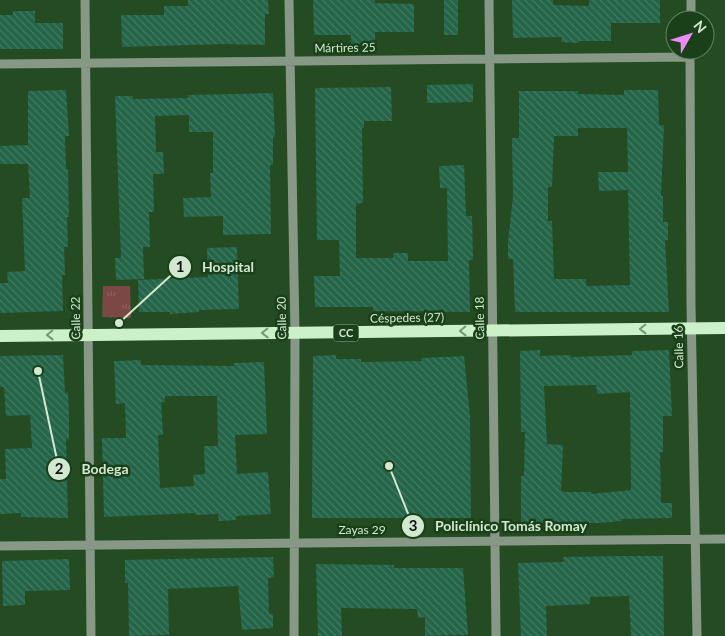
<svg xmlns="http://www.w3.org/2000/svg" width="725" height="636" viewBox="0 0 725 636" font-family="Lato,sans-serif">
<style>
.grass{fill:url(#grass-tufts)}
.building{fill:url(#building-back-hatch);fill-rule:evenodd}
.lines{fill:none;stroke-linecap:round;stroke-linejoin:round}
.minor{stroke:#879986;stroke-width:9}
.major{stroke:#ccf1c9;stroke-width:12}
.oneway{stroke:#739871}
.labels{text-anchor:middle;stroke-width:5;stroke-linejoin:round;paint-order:stroke}
.shield{fill:#1a4019;stroke:#9bb699;stroke-width:1}
.shield-label{font-size:11px;font-weight:bold;fill:#d2e8d0}
.street-label{font-size:12px;fill:#d2e8d0;stroke:#1a4019}
.leader{fill:none;stroke:#d2e8d0;stroke-width:2}
.callout-dot{fill:#d2e8d0;stroke:#1a4019;stroke-width:2}
.mark-label{font-size:15px;text-anchor:middle;font-weight:bold;fill:#111}
.callout-label{font-size:14px;text-anchor:middle;font-weight:bold;fill:#d2e8d0;stroke:#1a4019;stroke-width:5;stroke-linejoin:round;paint-order:stroke}
</style>
<defs>
<pattern id="grass-tufts" width="24" height="20" patternUnits="userSpaceOnUse" patternTransform="scale(1.25)"><rect width="24" height="20" fill="#7b4846"/><path d="M3 7l-1-3M5 7V3M7 7l1-3M15 17l-1-3M17 17v-4M19 17l1-3" fill="none" stroke="#8d6260"/></pattern>
<pattern id="building-back-hatch" width="6" height="6" patternUnits="userSpaceOnUse" patternTransform="scale(1.25)"><rect width="6" height="6" fill="#246449"/><path d="M-1 5l2 2M0 0l6 6M5-1l2 2" fill="none" stroke="#437a62"/></pattern>
</defs>
<rect width="100%" height="100%" fill="#254b23"/>
<!-- grass -->
<path class="grass" d="M103,286H130L131,318L102,317Z"/>
<!-- building -->
<path class="building" d="M188,0H268L269,14H265V45L225,44L122,47L121,15H164V6H188Z
M313,0H375V3L414,4V32H375V44H351V35H314Z
M444,0H458V35H444Z
M512,0H553V5L589,6V0H660V23H611V41H579V43L561,42L562,37L513,38Z
M13,11H35V23H63V49H0V15H13Z
M473,84V102L427,103V85Z
M391,87L392,121H364V128H362L363,203L356,204V258H393V253H408V261H448L447,188H440L439,166L464,165L466,216H472L473,260H469L470,312L373,311V307H315L314,276H340L339,240H317L315,88Z
M66,90L69,136H65L66,169H68L69,217H67L68,247H64L65,275H62L63,311L0,313V283H8L7,272L25,271L22,198H30L28,164H0V146L28,145V91Z
M624,90H658L659,125H664L661,196H663V222H668V240H665L669,312H515L513,259H508V242L513,197L512,138H519V91H578V94L624,95ZM578,128H627L628,172H598L599,191L628,190L630,285L586,286V279H554L552,221H548V187H552L554,136H578Z
M273,93L275,137H273V165H270L271,234L223,235V216L184,217L183,198L211,197L210,173H213V132H189V115L155,116L156,152H163L164,174H153L154,212H149L150,247H143L144,279L116,280L115,258H121L115,96H133V99L188,98V95Z
M237,247L239,309L199,310V312L170,314V312H139L138,280L208,277L207,248Z
M540,350V356L571,355V357L632,355V351L669,350L672,416H663V452H660L661,503H672V518L622,519V521L598,523H521V476H524L525,432H521L520,351ZM596,385L597,394L630,392L631,490L591,494V492H566L561,491L563,445L547,444L544,386Z
M63,355L65,393L68,392L69,413V439H66L68,518L21,517V513L0,514V479H6L5,449L32,448L30,415L6,416L4,387H0V356Z
M336,355V359H361V362L422,361L421,358L464,356L470,416L471,518H312L313,356Z
M141,360V365L234,366V363L264,362L267,434L235,435L237,474L268,472L271,514L236,516V520L219,521L218,514L196,515L195,513L104,517L102,438H126L125,403L116,404L114,361ZM165,396H217L218,446H204L205,474L193,475L194,486L160,488L158,435H163L161,402H165Z
M620,556H663L664,636H631L629,596L590,597V604L546,606L547,636H521L518,563L564,562L563,557Z
M273,557L274,577L268,578L269,614H273V628L242,630L238,586L168,589L169,635L129,636L128,583H125V560Z
M69,559L70,590L25,591V605L3,606L2,561Z
M316,564L394,565V568H463L468,635L425,636V617L418,618L417,609L341,608L342,636H318Z"/>
<g class="lines">
<!-- minor -->
<path class="minor" d="M85,0L91,636
M289,0L295,333L294,636
M489,0L496,636
M691,20V0
M690,50L691,305L697,636
M0,64L690,57
M0,546L725,539"/>
<!-- major -->
<path class="major" d="M0,336L725,328"/>
</g>
<!-- one-way arrows -->
<defs><path id="oneway-chevron" d="M-2-3.5L2.5 0L-2 3.5" fill="none" stroke-width="1.6" stroke-linecap="round" stroke-linejoin="round" transform="scale(1.25)"/></defs>
<g class="oneway">
<use href="#oneway-chevron" transform="translate(643 329) rotate(179)"/>
<use href="#oneway-chevron" transform="translate(463 331) rotate(179)"/>
<use href="#oneway-chevron" transform="translate(265 333) rotate(179)"/>
<use href="#oneway-chevron" transform="translate(50 335) rotate(179)"/>
</g>
<g class="labels">
<!-- shield labels -->
<rect class="shield" x="333.5" y="324.5" width="25" height="17" rx="4"/>
<g class="shield-label">
<text x="346" y="337">CC</text>
</g>
<!-- street labels -->
<g class="street-label">
<text transform="translate(345 48) rotate(-1)" y="4">Mártires 25</text>
<text transform="translate(76 318) rotate(-91)" y="4">Calle 22</text>
<text transform="translate(282 318) rotate(-91)" y="4">Calle 20</text>
<text transform="translate(407 318) rotate(-1)" y="4">Céspedes (27)</text>
<text transform="translate(480 318) rotate(-91)" y="4">Calle 18</text>
<text transform="translate(679 347) rotate(-91)" y="4">Calle 16</text>
<text x="362" y="534">Zayas 29</text>
</g>
</g>
<!-- callouts -->
<path class="leader" d="M119 323L180 267M38 371L59 469M389 466L413 526"/>
<g class="callout-dot">
<circle cx="119" cy="323" r="5"/>
<circle cx="38" cy="371" r="5"/>
<circle cx="389" cy="466" r="5"/>
<circle cx="180" cy="267" r="12"/>
<circle cx="59" cy="469" r="12"/>
<circle cx="413" cy="526" r="12"/>
</g>
<g class="mark-label">
<text x="180" y="272">1</text>
<text x="59" y="474">2</text>
<text x="413" y="531">3</text>
</g>
<g class="callout-label">
<text x="228" y="272">Hospital</text>
<text x="105" y="474">Bodega</text>
<text x="511" y="531">Policlínico Tomás Romay</text>
</g>
<!-- north arrow -->
<g transform="translate(690 35) rotate(51)"><circle r="24" fill="#1a4019" stroke="#648362"/>
<path d="M0-4L9 19L0 12L-9 19Z" fill="#ed8cf9"/>
<text y="-8" font-size="14" font-weight="bold" text-anchor="middle" fill="#d2e8d0">N</text>
</g>
</svg>
